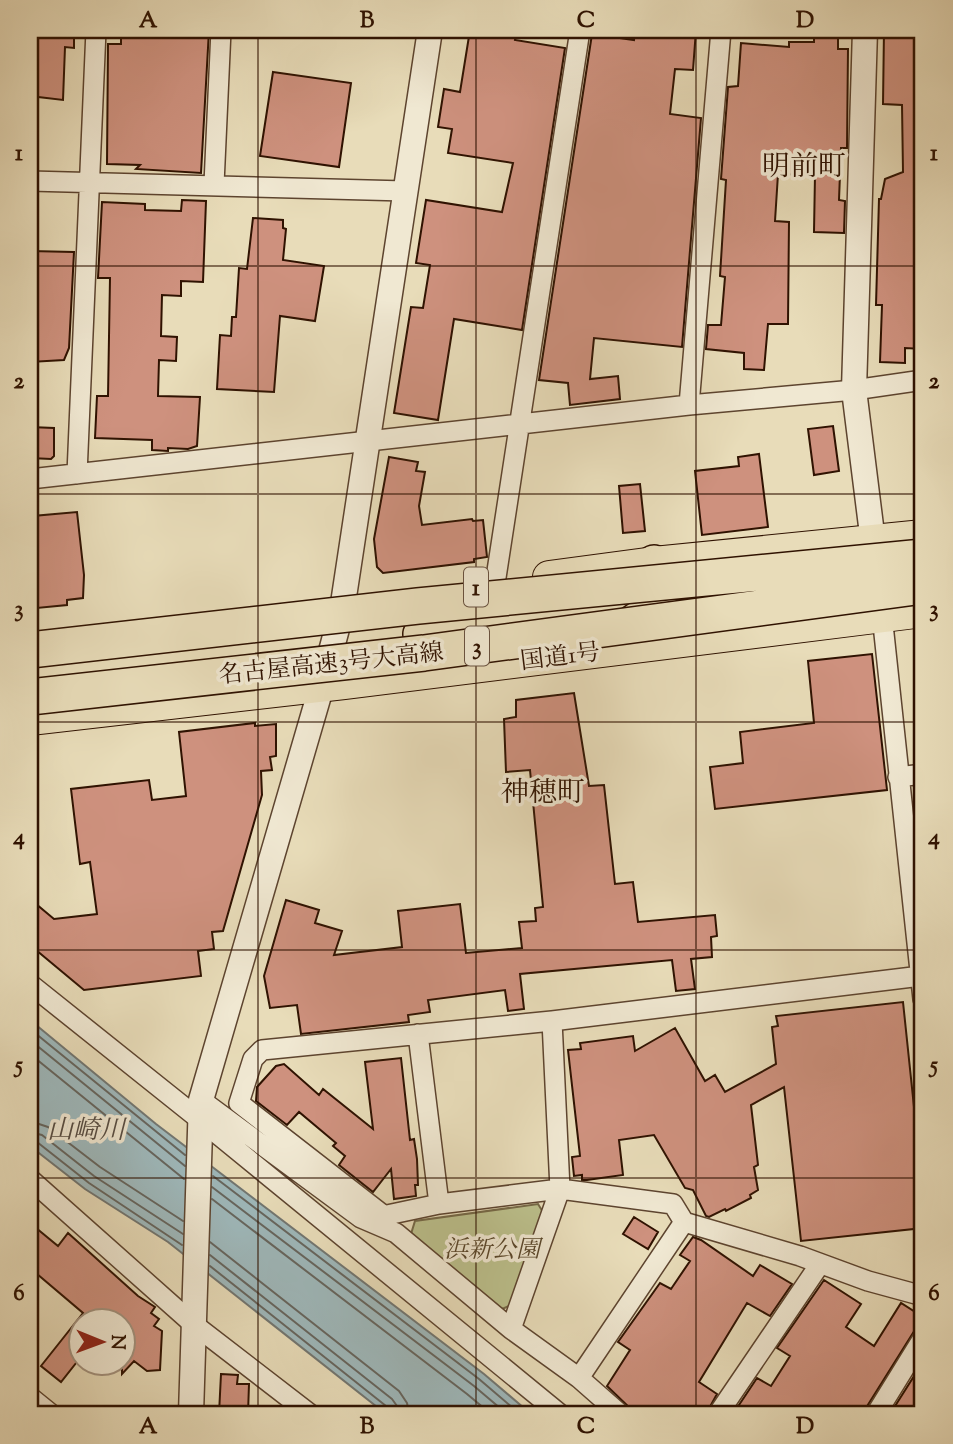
<svg xmlns="http://www.w3.org/2000/svg" width="953" height="1444" viewBox="0 0 953 1444" font-family="'Sorts Mill Goudy','Noto Serif JP',serif">
<style>
.green{fill:#bbbf8b;stroke:#756846;stroke-width:2}
.water{fill:#9eb8bb;stroke:#727671;stroke-width:2}
.lines{fill:none;stroke-linecap:round;stroke-linejoin:round}
.shore{stroke:#66655e;stroke-width:2}
.building{fill:#ce917e;stroke:#2f1201;stroke-width:2}
.minor-casing{stroke:#5d442f;stroke-width:22}
.tertiary-casing{stroke:#5d442f;stroke-width:27}
.trunk-casing{stroke:#2f1201;stroke-width:34}
.motorway-casing{stroke:#2f1201;stroke-width:38}
.minor{stroke:#f0e8d2;stroke-width:19}
.tertiary{stroke:#f0e8d2;stroke-width:24}
.trunk{stroke:#e8dcb9;stroke-width:32}
.motorway{stroke:#e8dcb9;stroke-width:35}
.motorway-bridge-casing{stroke:#2f1201;stroke-width:38;stroke-linecap:butt}
.motorway-bridge{stroke:#e8dcb9;stroke-width:35}
.grid{fill:none;stroke:#2f1201;stroke-width:2;stroke-opacity:0.55}
.labels{text-anchor:middle;stroke-width:7;stroke-linejoin:round;paint-order:stroke}
.shield{fill:#f0e8d2;stroke:#695240;stroke-width:2}
.shield-label{font-size:23px;font-weight:bold;fill:#2f1201}
.street-label{font-size:24px;fill:#2f1201;stroke:#f0e8d2}
.park-label{font-size:24px;font-style:italic;fill:#59462a;stroke:#f0e8d2}
.water-label{font-size:26px;font-style:italic;fill:#564c42;stroke:#f0e8d2}
.quarter-label{font-size:28px;fill:#2f1201;stroke:#f0e8d2}
.neatline{fill:none;stroke:#2f1201;stroke-width:2.5}
.grid-label{font-size:23px;text-anchor:middle;font-weight:bold;fill:#2f1201}
</style>
<rect width="100%" height="100%" fill="#e8dcb9"/>
<filter id="stains"><feTurbulence type="fractalNoise" baseFrequency=".00286" numOctaves="4"/><feColorMatrix values="0 0 0 0 .2 0 0 0 0 .09 0 0 0 0 .02 0 0 0 .5 -.17"/></filter>
<radialGradient id="worn" r=".72"><stop offset=".6" stop-color="#630" stop-opacity="0"/><stop offset="1" stop-color="#630" stop-opacity=".3"/></radialGradient>
<!-- green -->
<path class="green" d="M538,1204L546,1217L514,1304L502,1309L411,1234L415,1221Z"/>
<!-- water -->
<path class="water" d="M30,1020L156,1124L484,1374L531,1414H386L168,1242L85,1189L30,1146Z"/>
<g class="lines">
<!-- shore -->
<path class="shore" d="M30,1029L185,1155
M30,1040L185,1166
M30,1054L184,1179
M30,1121L48,1127L100,1167L183,1221
M30,1132L42,1135L94,1176L183,1234
M30,1141L37,1142L89,1183L182,1245
M213,1176L479,1379L520,1414
M212,1187L474,1386L507,1414
M212,1199L467,1394L491,1414
M210,1242L399,1391L407,1403L409,1414
M210,1255L392,1399L397,1406L398,1414
M210,1266L386,1406L390,1414"/>
</g>
<!-- building -->
<path class="building" d="M30,30H74V48L65,47L63,100L30,96Z
M121,30H209L201,173L136,169L140,165L107,164L108,44H121Z
M470,30H517L515,40L565,48L522,330L454,319L438,420L394,413L411,307L423,308L430,265L416,263L426,200L502,212L513,163L448,153L452,129L438,127L444,89L460,92Z
M635,30H696L693,70L675,69L670,114L701,118L682,347L594,338L590,379L618,376L620,399L570,405L568,383L539,380L592,34L634,40Z
M814,30H838V49H848L847,148H841L839,200L845,201L844,233L814,232L815,175L778,174L775,221L789,222L788,324H768L764,370L744,369V353L706,349L708,325H721L725,277L720,276L726,180L721,179L728,87L738,86L741,43L789,47V42H814Z
M884,30H922L923,349L905,348V363L880,362L882,305H876L879,199H881L885,179L903,172L902,105L883,104Z
M273,72L351,83L339,167L260,156Z
M182,200L206,201L203,282L181,281V296L162,295L161,336L177,337L176,361L159,360L158,396L200,397L197,446L188,449L168,448V451L152,450V440L95,438L97,396H108L110,278H98L102,202L145,204V210L181,211Z
M253,218L283,220V228L286,229L283,260L324,266L315,321L280,316L274,392L217,389L220,335L231,336L232,317H236L239,268L247,269Z
M30,251L74,252L69,348L64,360L30,362Z
M833,426L839,471L814,475L808,429Z
M30,427L54,428V456L51,459L30,458Z
M759,454L768,527L702,535L695,471L739,466L738,457Z
M389,457L418,462L416,471L425,472L419,506L422,525L472,519L473,521L483,520L487,557L474,559V562L383,573L377,567L374,539Z
M640,484L645,531L623,533L619,486Z
M77,512L84,575L83,598L67,600V605L37,608V603L30,604V527L34,526L33,516Z
M872,654L887,790L715,809L710,767L743,763L740,732L814,723L808,661Z
M574,693L589,786L604,785L615,884L633,882L638,922L715,915L717,936L711,937L712,957L691,959L695,989L676,991L672,960L520,974L524,1009L508,1011L505,990L428,1000L430,1012L408,1015L409,1022L301,1034L297,1005L270,1008L264,976L286,900L319,910L315,923L342,931L334,955L402,947L398,911L460,904L466,953L522,948L519,922L536,921L535,908L543,907L530,770L506,772L504,719L516,717V700Z
M255,723V726L276,724V756L270,757L272,770L261,771L262,795L223,931L212,932L214,949L198,951L201,976L84,990L30,945V899L54,919L97,914L90,862L80,864L71,789L149,780L152,800L186,796L179,732Z
M903,1002L923,1193V1228L801,1241L784,1087L751,1105L758,1165L754,1167L758,1190L750,1195L751,1198L726,1211L725,1209L709,1217L706,1216L693,1190L685,1188L654,1135L619,1140L623,1175L587,1180H582V1175L574,1176L572,1157L580,1156L568,1050L581,1049L580,1043L633,1036L635,1051L675,1028L705,1081L715,1075L725,1092L776,1064L772,1027L778,1026L776,1016Z
M401,1058L410,1140L414,1139L417,1159L418,1185H415L416,1196L394,1199L391,1169L373,1192L339,1165L345,1156L333,1146L336,1143L299,1112L287,1125L256,1101L257,1087L276,1066L284,1064L319,1095L323,1089L373,1129L365,1062Z
M634,1217L658,1232L648,1249L623,1234Z
M30,1223L58,1246L68,1233L138,1296L155,1307L151,1313L159,1319L154,1326L162,1331L160,1370L147,1371L134,1361L122,1374V1321H80V1358L61,1382L41,1366L83,1313L30,1268Z
M693,1237L701,1240L753,1276L760,1265L792,1284L770,1316L747,1303L699,1382L717,1394L706,1414H636L607,1386L630,1350L618,1342L660,1283L671,1289L690,1261L680,1255Z
M824,1280L861,1304L846,1327L874,1346L901,1303L923,1317L866,1408L864,1414H733L757,1378L771,1386L790,1356L777,1348Z
M916,1373L923,1378V1414H890Z
M221,1374L238,1375L237,1384H249L248,1414H219Z"/>
<g class="lines">
<!-- minor casing -->
<g class="minor-casing">
<path id="minor" d="M30,181L405,191
M214,184L221,30
M689,405L721,30
M77,474L96,30
M30,479L689,405L854,390L923,380
M495,584L580,30
M882,615L923,999
M898,777L923,774
M30,984L199,1119L560,1414
M418,1034L439,1204
M201,1100L361,1218L396,1233L511,1329L579,1378L684,1222L800,1256L868,1281L923,1296
M30,1179L192,1323L310,1414
M383,1215L239,1103L253,1059L262,1050L552,1021L921,976
M373,1218L439,1204L560,1189L673,1204L684,1222
M511,1329L560,1189L552,1021
M579,1378L620,1414
M30,1397L51,1414
M718,1414L820,1264
M876,1414L923,1338"/>
</g>
<!-- tertiary casing -->
<g class="tertiary-casing">
<path id="tertiary" d="M865,30L854,390L873,542
M191,1414L201,1100L322,685L342,610L430,30"/>
</g>
<!-- trunk casing -->
<g class="trunk-casing">
<path id="trunk" d="M549,577L654,563L923,536
M30,719L344,683L923,611"/>
</g>
<!-- motorway casing -->
<g class="motorway-casing">
<path id="motorway" d="M421,634L587,611L654,563"/>
</g>
<!-- minor -->
<use href="#minor" class="minor"/>
<!-- tertiary -->
<use href="#tertiary" class="tertiary"/>
<!-- trunk -->
<use href="#trunk" class="trunk"/>
<!-- motorway -->
<use href="#motorway" class="motorway"/>
<!-- motorway-bridge casing -->
<g class="motorway-bridge-casing">
<path id="motorway-bridge" d="M30,650L418,606L923,557
M30,697L424,653L923,586"/>
</g>
<!-- motorway-bridge -->
<use href="#motorway-bridge" class="motorway-bridge"/>
</g>
<!-- grid -->
<path class="grid" d="M258,30V1414M476,30V1414M696,30V1414M30,266H923M30,494H923M30,722H923M30,950H923M30,1178H923"/>
<g class="labels">
<!-- shield labels -->
<g class="shield">
<rect x="464" y="567.5" width="24" height="39" rx="5"/>
<rect x="465" y="626.5" width="24" height="39" rx="5"/>
</g>
<g class="shield-label">
<text x="476" y="595">1</text>
<text x="477" y="654">3</text>
</g>
<!-- street labels -->
<g class="street-label">
<text transform="translate(560 656) rotate(-7)" y="8">国道1号</text>
<text transform="translate(331 663) rotate(-6)" y="8">名古屋高速3号大高線</text>
</g>
<!-- park labels -->
<g class="park-label">
<text x="492" y="1257">浜新公園</text>
</g>
<!-- water labels -->
<g class="water-label">
<text x="86" y="1138">山崎川</text>
</g>
<!-- quarter labels -->
<g class="quarter-label">
<text x="804" y="175">明前町</text>
<text x="543" y="801">神穂町</text>
</g>
</g>
<!-- margin -->
<rect width="953" height="1444" fill="none" stroke="#e8dcb9" stroke-width="77"/>
<!-- north arrow -->
<g transform="translate(102 1342) rotate(91)"><circle r="33" fill="#f0e8d2" stroke="#a3927e" stroke-width="2"/>
<path d="M0-5L12 26L0 18L-12 26Z" fill="#8f2418"/>
<text y="-10" font-size="19" font-weight="bold" text-anchor="middle" fill="#2f1201">N</text>
</g>
<rect x="38" y="38" width="876" height="1368" class="neatline"/>
<g class="grid-label">
<text x="148" y="27">A</text>
<text x="367" y="27">B</text>
<text x="586" y="27">C</text>
<text x="805" y="27">D</text>
<text x="19" y="160">1</text>
<text x="934" y="160">1</text>
<text x="19" y="388">2</text>
<text x="934" y="388">2</text>
<text x="19" y="616">3</text>
<text x="934" y="616">3</text>
<text x="19" y="844">4</text>
<text x="934" y="844">4</text>
<text x="19" y="1072">5</text>
<text x="934" y="1072">5</text>
<text x="19" y="1300">6</text>
<text x="934" y="1300">6</text>
<text x="148" y="1433">A</text>
<text x="367" y="1433">B</text>
<text x="586" y="1433">C</text>
<text x="805" y="1433">D</text>
</g>
<rect width="100%" height="100%" filter="url(#stains)"/>
<rect width="100%" height="100%" fill="url(#worn)"/>
</svg>
